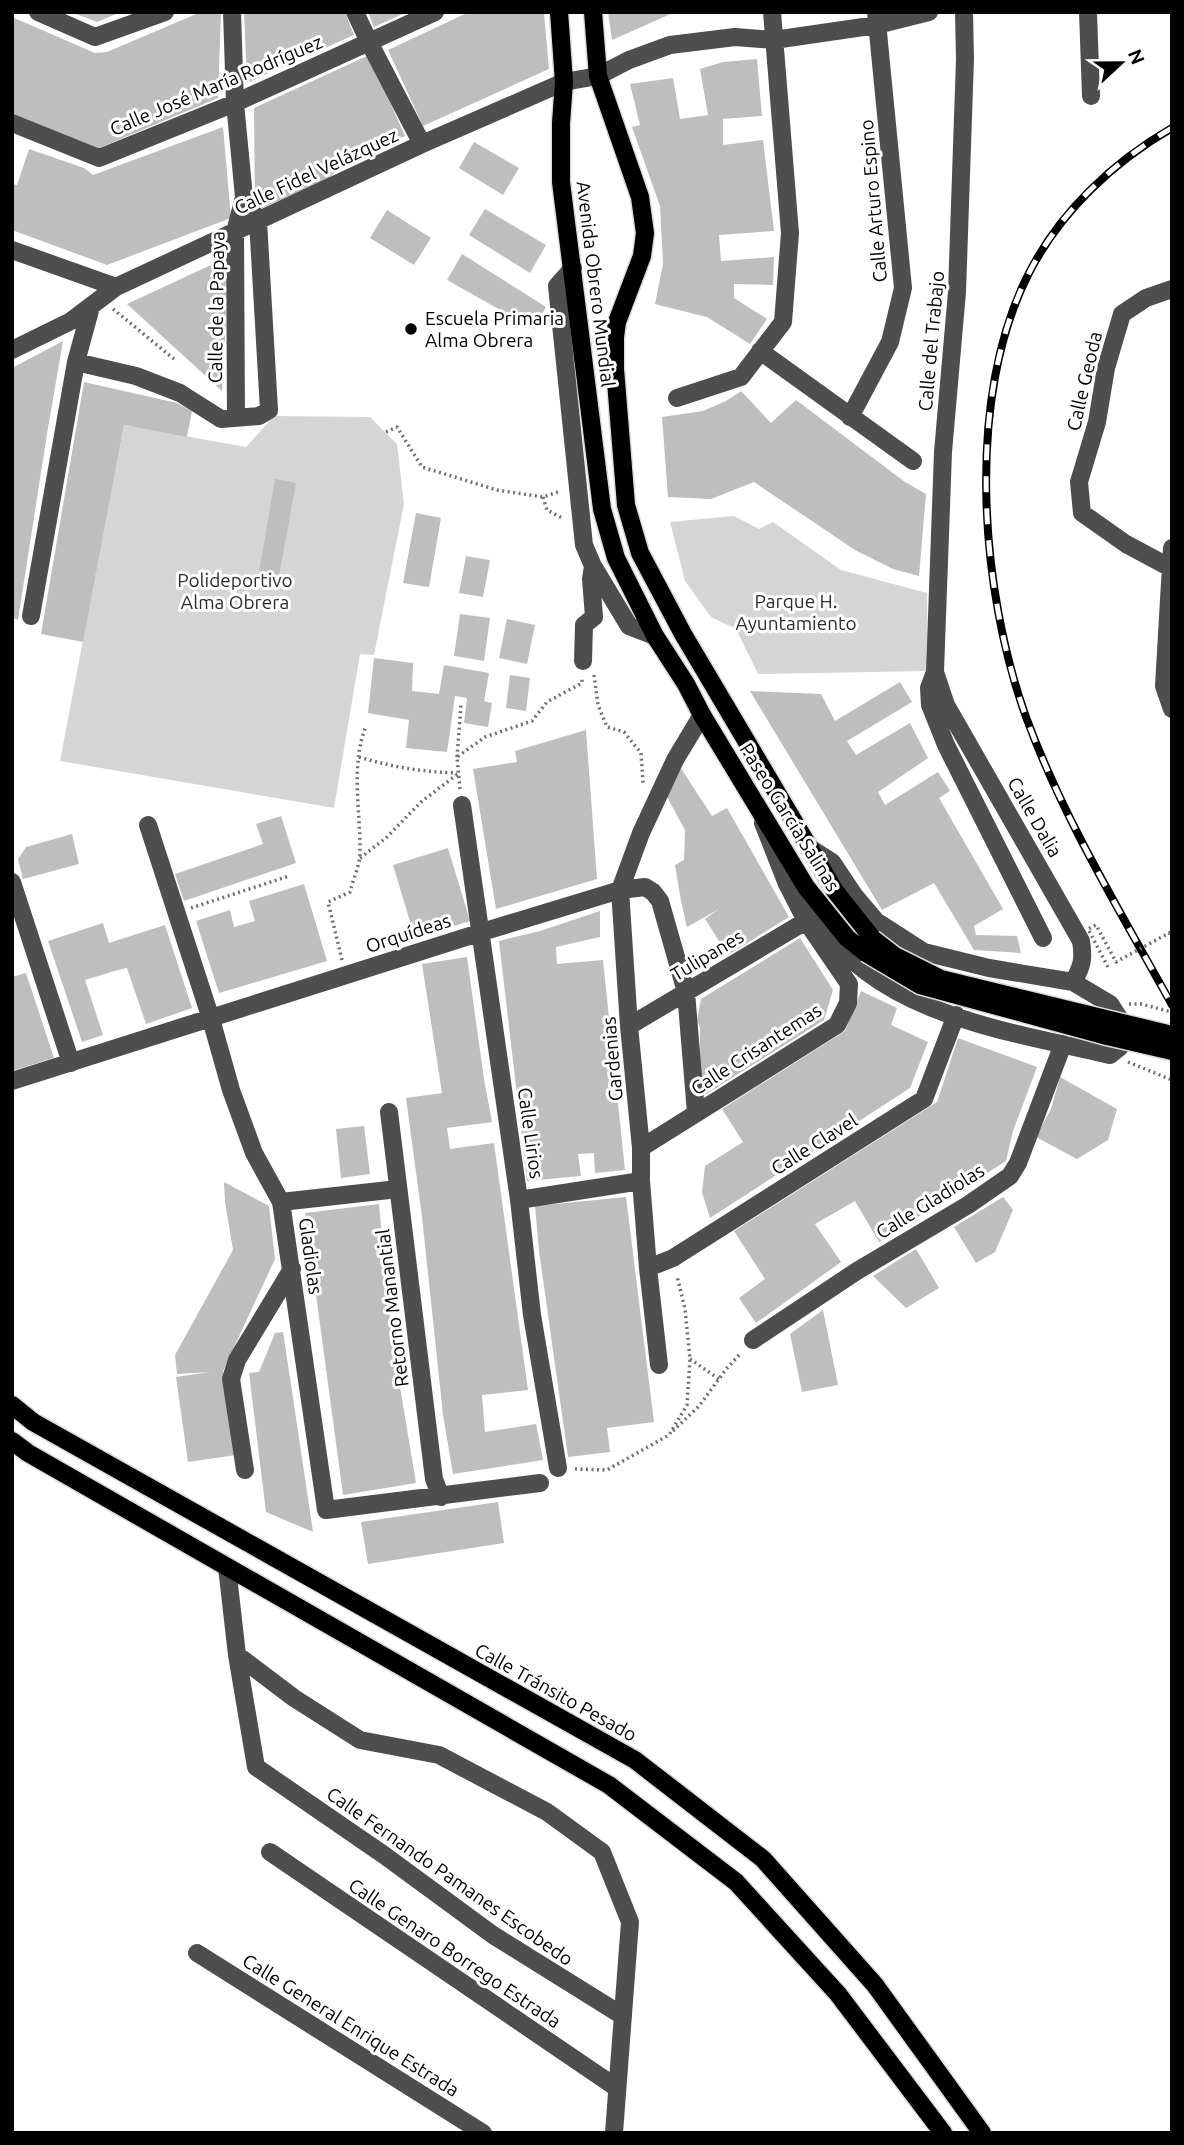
<svg xmlns="http://www.w3.org/2000/svg" width="1184" height="2145" viewBox="0 0 1184 2145" font-family="Ubuntu,sans-serif">
<style>
.green{fill:#d5d5d5}
.building{fill:#bebebe}
.lines{fill:none;stroke-linecap:round;stroke-linejoin:round}
.major-casing{stroke:#dbdbdb;stroke-width:21}
.path{stroke:#707070;stroke-width:3.5;stroke-dasharray:2 3.5;stroke-linecap:butt}
.minor{stroke:#4e4e4e;stroke-width:18}
.major{stroke:#000;stroke-width:18}
.rail-casing{stroke:#000;stroke-width:8}
.rail{stroke:#fff;stroke-width:5;stroke-dasharray:16;stroke-linecap:butt}
.major-bridge-casing{stroke:#dbdbdb;stroke-width:21;stroke-linecap:butt}
.path-bridge{stroke:#707070;stroke-width:3.5;stroke-dasharray:2 3.5;stroke-linecap:butt}
.major-bridge{stroke:#000;stroke-width:18}
.poi-dot{fill:#000;stroke:#fff;stroke-width:2.5}
.labels{text-anchor:middle;stroke-width:6;stroke-linejoin:round;paint-order:stroke}
.street-label{font-size:19px;fill:#000;stroke:#fff}
.poi-label{font-size:19px;fill:#000;stroke:#fff;text-anchor:start}
.park-label{font-size:19px;fill:#2c2c2c;stroke:#fff}
</style>
<rect width="100%" height="100%" fill="#fff"/>
<!-- green -->
<path class="green" d="M274,416L370,417L397,444L404,504L374,655L360,654L334,808L60,761L124,425L246,447Z
M734,516L759,529L773,522L841,570L927,593L928,671L758,674L736,629L711,617L685,581L670,522Z"/>
<!-- building -->
<path class="building" d="M71,12H121L97,22Z
M201,12H221L218,98L97,149L12,114V17L95,53L107,52Z
M244,12H345L354,35L247,83Z
M368,12H407L374,27Z
M469,12H544L549,69L423,126L388,50Z
M608,12H675L612,40Z
M369,55L405,136L357,157L324,181L255,211L254,108Z
M757,59L762,116L723,119V145L763,140L774,231L719,235L721,261L774,257L773,285L734,284V298L767,319L750,344L707,317L655,304L663,264L660,206L632,127L640,125L630,84L673,78L680,119L708,115L700,69L723,62Z
M223,127L231,218L107,265L12,230V184L17,185L29,149L84,168L93,175Z
M474,142L519,168L503,195L459,168Z
M485,209L546,245L530,273L469,235Z
M387,210L431,238L414,265L370,238Z
M462,254L546,307L534,329L447,280Z
M226,258V320L222,391L127,304Z
M63,341L47,434L18,620L12,617V368Z
M84,382L177,403L192,411L187,437L124,425L83,642L41,634Z
M741,391L771,423L796,400L905,482L926,494L919,576L893,569L855,550L754,482L711,499L668,497L662,417L703,411L726,401Z
M275,479L296,483L279,576L259,572Z
M416,513L441,518L429,587L403,583Z
M466,556L490,560L483,597L459,593Z
M460,614L490,618L484,661L454,656Z
M507,619L535,625L527,664L499,658Z
M374,658L413,663L412,691L439,694L444,665L489,673L484,701L492,703L488,727L464,723L467,698L455,696L447,752L406,748L409,720L368,713Z
M510,675L530,678L526,711L506,708Z
M900,682L912,702L847,741L856,755L910,723L928,758L878,792L885,805L938,772L950,791L939,798L1003,909L974,926L976,935L1017,936L1021,953L974,950L934,883L882,910L750,691L821,694L835,721Z
M586,730L597,879L496,909L473,769L517,762L515,751Z
M680,767L712,816L727,808L789,917L728,955L705,919L719,909L687,927L681,901L675,865L684,860L685,830L667,797Z
M281,816L296,863L184,901L175,874L263,844L256,824Z
M72,834L79,864L23,879L18,859L26,847Z
M448,848L470,921L428,934L414,935L393,865Z
M304,884L327,961L219,993L196,921L230,910L234,927L255,921L249,901Z
M600,911V937L556,947L557,964L603,960L625,1170L595,1173L594,1153L578,1154L581,1176L527,1181L499,941L540,931Z
M103,923L109,943L165,925L192,1008L146,1024L127,968L118,970L85,980L103,1035L82,1042L48,941Z
M800,938L833,990L824,1020L700,1098V1027L697,1021L701,999Z
M467,957L484,1079L492,1122L447,1128L450,1149L494,1143L528,1390L482,1395L485,1432L536,1424L543,1460L453,1474L443,1415L422,1217L406,1098L442,1093L422,964Z
M26,973L54,1058L12,1071V977Z
M861,991L897,1008L891,1025L928,1042L910,1088L710,1218L702,1192L705,1166L743,1142L722,1109L845,1031Z
M958,1038L1037,1067L1013,1131L1006,1161L879,1242L855,1201L815,1224L841,1262L756,1323L739,1298L765,1279L734,1231L937,1102Z
M1060,1077L1117,1109L1108,1140L1077,1159L1036,1137L1051,1109Z
M364,1126L370,1174L341,1178L336,1129Z
M224,1182L269,1206L275,1259L223,1371L236,1455L188,1462L176,1377L210,1372L177,1374L175,1355L233,1250L225,1202Z
M626,1197L654,1422L607,1428L610,1452L568,1457L539,1251L535,1206Z
M1003,1197L1013,1210L995,1252L976,1263L954,1227Z
M379,1204L392,1339L416,1483L343,1495L305,1213Z
M916,1249L939,1288L906,1308L873,1276Z
M823,1310L838,1385L802,1392L790,1334Z
M283,1332L292,1391L313,1532L266,1512L249,1373L259,1372L275,1333Z
M498,1502L504,1543L368,1564L361,1522Z"/>
<g class="lines">
<!-- major casing -->
<g class="major-casing">
<path id="major" d="M559,12L564,82L561,123V182L602,509L616,558L655,636L686,684L702,715L806,887L847,938L866,953
M593,12L598,76L640,197L645,233L642,256L617,322L615,337V369L626,505L640,553L683,634L835,891L873,939
M12,1405L33,1422L635,1760L763,1859L875,1985L982,2133
M12,1441L28,1453L609,1785L736,1882L838,1994L943,2133"/>
</g>
<!-- path -->
<path class="path" d="M113,309L174,359
M386,432L397,427L422,467L497,490L543,497L561,491
M543,497L547,510L564,519
M594,675L598,705L607,727L624,732L641,753L643,783
M359,757C392,767 423,772 457,773
M457,757L461,705
M460,789L457,757L485,737L532,721L547,702L582,683V677
M360,858L386,838L421,802L459,773
M191,908L289,876
M342,960L328,902L350,892C353,880 359,867 360,855C361,813 350,766 366,726
M1129,1004H1141L1172,1012
M1128,1062L1172,1080
M690,1359L719,1379
M673,1431L699,1406L727,1368L741,1353
M575,1469L607,1470L669,1435L687,1405L690,1359L685,1309L677,1276"/>
<!-- minor -->
<path class="minor" d="M38,12L95,37L165,12
M232,12L235,103L244,197L235,232L236,418
M355,12L369,42L422,144
M964,12L965,59L957,292L943,452L935,672L946,705L1081,941C1084,959 1082,967 1073,982
M1088,12L1091,96
M12,123L99,158L235,103L435,12
M12,250L116,287
M573,268L557,286L584,545L593,566L629,626L655,636
M12,350L71,321L116,287L422,144L564,82L598,76L629,60L670,45L735,37L774,40L877,25L929,12
M760,351L913,461
M76,362L136,376L180,393L221,419L259,416L269,410L258,221L244,197
M677,398L741,377L783,322L790,233L772,12
M850,417L890,342L903,288L876,12
M1172,548L1164,686L1172,709
M1169,567L1126,544L1082,513L1079,482L1097,422L1106,368L1122,314L1146,298L1172,289
M31,616L76,362L91,307
M583,661L584,625L594,617L591,579L593,566
M935,672L929,688L930,705L946,745L1043,938
M462,805L519,1200L532,1315L558,1468
M148,825L211,1019L231,1090L254,1153L281,1202L326,1510L540,1483
M12,882L71,1063
M807,890C811,901 814,915 821,925C884,1016 1009,1031 1110,1055L1120,1047L1121,1021L1110,1004L1073,982L989,968L924,952L876,921L854,895L832,862L810,848
M629,1026L806,921
M12,1081L482,932L620,890L645,887L653,892L660,901L686,992L696,1113
M389,1112L434,1479L441,1497
M641,1148L837,1025L848,1003L849,984L806,921L787,884L763,823
M519,1200L641,1181
M281,1202L398,1189
M648,1268L673,1258L924,1099L956,1015
M753,1340L857,1271L968,1205L1010,1176L1018,1163L1063,1044
M659,1365L648,1268L641,1181V1148L629,1026L620,890L641,833L675,760L702,715
M245,1470L231,1379L237,1360L292,1269
M227,1567L237,1655L294,1698L360,1740L439,1755L547,1812L602,1852L630,1922L614,2133
M237,1655L256,1767L384,1855L493,1935L623,2016
M270,1852L617,2088
M197,1953L483,2133"/>
<!-- major -->
<use href="#major" class="major"/>
<!-- rail casing -->
<g class="rail-casing">
<path id="rail" d="M1172,128C1113,162 1060,212 1029,273C965,397 980,589 1026,717C1063,818 1120,911 1172,1005"/>
</g>
<!-- rail -->
<use href="#rail" class="rail"/>
<!-- major-bridge casing -->
<g class="major-bridge-casing">
<path id="major-bridge" d="M873,939L895,956L941,979L1172,1035
M866,953L920,985L1107,1036L1172,1051"/>
</g>
<!-- path-bridge -->
<path class="path-bridge" d="M1108,967L1088,929L1096,925L1116,962L1169,933L1172,938"/>
<!-- major-bridge -->
<use href="#major-bridge" class="major-bridge"/>
</g>
<!-- markers -->
<circle class="poi-dot" cx="411" cy="329" r="7"/>
<g class="labels">
<!-- street labels -->
<g class="street-label">
<text transform="translate(216 85) rotate(-23)" y="7">Calle José María Rodríguez</text>
<text transform="translate(316 171) rotate(-25)" y="7">Calle Fidel Velázquez</text>
<text transform="translate(873 201) rotate(-95)" y="7">Calle Arturo Espino</text>
<text transform="translate(596 284) rotate(83)" y="7">Avenida Obrero Mundial</text>
<text transform="translate(216 307) rotate(-89)" y="7">Calle de la Papaya</text>
<text transform="translate(931 341) rotate(-85)" y="7">Calle del Trabajo</text>
<text transform="translate(1084 381) rotate(-77)" y="7">Calle Geoda</text>
<text transform="translate(790 817) rotate(58)" y="7">Paseo García Salinas</text>
<text transform="translate(1035 817) rotate(60)" y="7">Calle Dalia</text>
<text transform="translate(408 933) rotate(-18)" y="7">Orquídeas</text>
<text transform="translate(707 955) rotate(-31)" y="7">Tulipanes</text>
<text transform="translate(756 1049) rotate(-33)" y="7">Calle Crisantemas</text>
<text transform="translate(612 1059) rotate(-95)" y="7">Gardenias</text>
<text transform="translate(531 1133) rotate(82)" y="7">Calle Lirios</text>
<text transform="translate(814 1144) rotate(-32)" y="7">Calle Clavel</text>
<text transform="translate(930 1201) rotate(-32)" y="7">Calle Gladiolas</text>
<text transform="translate(311 1256) rotate(82)" y="7">Gladiolas</text>
<text transform="translate(392 1308) rotate(-97)" y="7">Retorno Manantial</text>
<text transform="translate(556 1692) rotate(29)" y="7">Calle Tránsito Pesado</text>
<text transform="translate(450 1876) rotate(35)" y="7">Calle Fernando Pamanes Escobedo</text>
<text transform="translate(455 1953) rotate(34)" y="7">Calle Genaro Borrego Estrada</text>
<text transform="translate(351 2025) rotate(32)" y="7">Calle General Enrique Estrada</text>
</g>
<!-- poi labels -->
<g class="poi-label">
<text x="425" y="325">Escuela Primaria<tspan x="425" dy="22">Alma Obrera</tspan></text>
</g>
<!-- park labels -->
<g class="park-label">
<text x="235" y="587">Polideportivo<tspan x="235" dy="22">Alma Obrera</tspan></text>
<text x="796" y="608">Parque H.<tspan x="796" dy="22">Ayuntamiento</tspan></text>
</g>
</g>
<!-- border -->
<rect width="1184" height="2145" fill="none" stroke="#000000" stroke-width="28"/>
<!-- north arrow -->
<g transform="translate(1121 63) rotate(68)" stroke="#ffffff" stroke-width="5" paint-order="stroke">
<path d="M0-5L12 26L0 18L-12 26Z" fill="#000000"/>
<text y="-10" font-size="19" font-weight="bold" text-anchor="middle" fill="#000000">N</text>
</g>
</svg>
